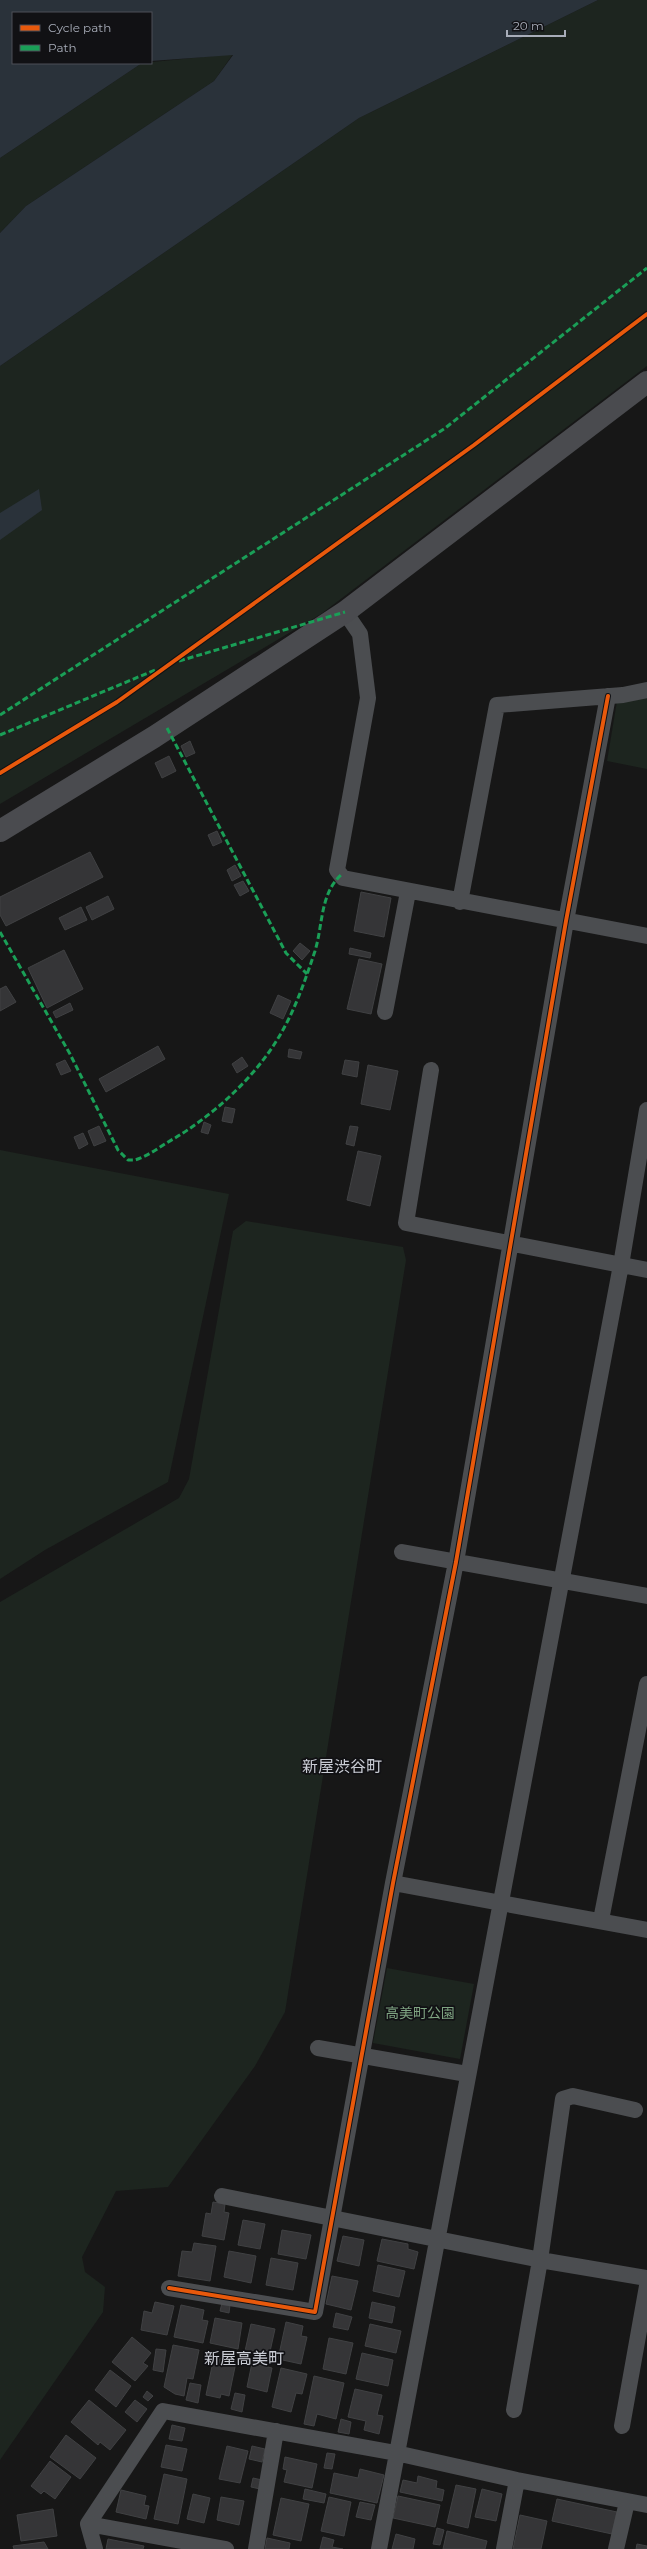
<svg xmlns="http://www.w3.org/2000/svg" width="647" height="2549" viewBox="0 0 647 2549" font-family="Montserrat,'Noto Sans JP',sans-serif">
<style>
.green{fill:#1d251f}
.water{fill:#2a323a}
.building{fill:#353537;stroke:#404143}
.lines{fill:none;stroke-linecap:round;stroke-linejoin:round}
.street{stroke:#4b4d50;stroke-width:16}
.secondary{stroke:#4a4b4f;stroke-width:22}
.quiet{stroke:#1a9f57;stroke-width:3;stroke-dasharray:6 3;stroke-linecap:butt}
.cycleway-casing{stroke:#111114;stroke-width:6}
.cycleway{stroke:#e8590c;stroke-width:4}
.labels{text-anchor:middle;stroke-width:3.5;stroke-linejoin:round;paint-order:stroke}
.park-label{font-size:14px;fill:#7fa482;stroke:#111114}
.quarter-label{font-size:16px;fill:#c9ccd4;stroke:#111114}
</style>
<rect width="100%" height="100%" fill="#171717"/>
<!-- green -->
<path class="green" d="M598,0H647V366L321,614L0,804V366L359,118Z
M233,54L214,81L26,206L0,233V158L142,63Z
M647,696V769L607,761L617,701Z
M0,1150L229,1194L168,1482L45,1550L0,1579Z
M246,1221L403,1247L406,1260L285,2012L255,2066L168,2187L116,2191L82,2257L85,2272L105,2287L103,2312L0,2460V1602L179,1498L189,1479L233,1231Z
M387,1968L474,1984L460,2059L373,2043Z"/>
<!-- water -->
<path class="water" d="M0,0H598L359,118L0,366V233L26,206L214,81L233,55L151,61V13H13V63H142L0,158Z
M39,489L42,510L0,540V513Z"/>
<!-- building -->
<path class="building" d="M190,741L195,753L186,757L181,746Z
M169,756L176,771L162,778L155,763Z
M217,831L222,842L213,846L208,835Z
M90,852L103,877L6,926L0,915V897Z
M235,865L241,876L232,881L227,870Z
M243,881L249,891L240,896L234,885Z
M361,892L391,898L384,937L354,931Z
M108,896L114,909L92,920L86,907Z
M81,907L87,920L65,930L59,918Z
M300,943L310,951L302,960L293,951Z
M350,948L371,953L370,958L349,954Z
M64,950L83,989L47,1008L28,968Z
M359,959L382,964L371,1014L347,1009Z
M6,986L16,1002L0,1011V989Z
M278,995L291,1001L283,1019L270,1013Z
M70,1003L73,1010L56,1018L53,1012Z
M158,1046L165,1059L106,1092L99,1079Z
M289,1049L302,1052L300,1059L288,1057Z
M242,1057L248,1066L237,1073L232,1064Z
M65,1060L71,1071L61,1075L56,1064Z
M345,1060L359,1062L357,1077L342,1074Z
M368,1065L398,1071L390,1110L361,1104Z
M225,1107L235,1109L232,1123L222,1121Z
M204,1122L211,1125L208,1134L201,1132Z
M99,1126L106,1141L94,1146L88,1131Z
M350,1126L358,1127L354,1146L346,1144Z
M83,1133L88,1144L79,1149L74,1137Z
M358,1151L381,1156L370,1206L347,1200Z
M213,2202L225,2204L224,2212L229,2213L224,2240L202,2236L206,2213L211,2214Z
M243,2220L265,2224L260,2249L238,2245Z
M282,2230L311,2235L306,2259L278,2254Z
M343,2236L364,2240L359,2266L337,2261Z
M382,2239L408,2244V2249L418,2252L414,2269L377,2261Z
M194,2243L216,2246L210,2281L178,2276L182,2251L192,2252Z
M229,2251L256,2256L251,2283L224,2277Z
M271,2258L298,2263L293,2290L266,2285Z
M378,2265L405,2271L399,2297L373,2291Z
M332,2276L358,2281L351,2310L326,2304Z
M155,2302L174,2306L167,2335L141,2330L144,2311L152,2313Z
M372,2302L395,2307L392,2323L369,2318Z
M222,2303L230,2305L229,2313L220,2311Z
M181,2305L204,2310L202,2320L208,2321L203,2343L174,2337Z
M336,2313L352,2317L348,2330L333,2327Z
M215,2318L242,2323L238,2349L210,2343Z
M286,2322L303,2326L301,2336L307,2337L301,2364L278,2359Z
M251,2324L275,2329L269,2356L245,2351Z
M370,2324L401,2331L396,2353L365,2346Z
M132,2337L151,2353L143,2363L148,2366L135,2381L112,2362Z
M329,2338L353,2343L346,2374L323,2369Z
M173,2345L199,2350L193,2379L187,2378L184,2396L175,2394L164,2387Z
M156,2349L166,2350L163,2372L153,2370Z
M362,2353L393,2360L388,2386L356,2379Z
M214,2357L236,2362L229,2396L221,2394L220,2398L206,2395Z
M252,2363L272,2368L267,2392L247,2387Z
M281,2368L307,2374L302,2394L296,2393L291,2412L272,2407Z
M110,2370L131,2386L116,2407L95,2390Z
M314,2376L344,2383L336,2419L317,2414L314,2426L304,2424Z
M190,2383L201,2385L198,2403L186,2400Z
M355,2389L382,2395L377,2415L383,2416L379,2434L364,2430L366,2421L348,2417Z
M147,2391L153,2396L148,2401L143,2397Z
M235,2393L245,2395L242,2412L231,2409Z
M89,2400L126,2430L110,2450L100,2442L98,2445L71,2422Z
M135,2400L147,2409L137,2422L125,2412Z
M341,2419L351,2422L349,2434L338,2432Z
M172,2425L185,2428L182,2441L169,2439Z
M66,2435L96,2458L80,2479L50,2457Z
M166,2445L187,2449L182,2471L161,2467Z
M227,2446L248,2451L240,2483L219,2479Z
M252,2446L265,2449L262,2462L249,2459Z
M327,2453L335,2454L332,2469L324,2468Z
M285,2457L317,2464L312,2488L284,2482L287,2470L283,2469Z
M50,2461L71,2477L55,2499L44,2491L41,2494L31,2486Z
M360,2469L384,2475L377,2503L330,2493L334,2473L358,2478Z
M164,2474L187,2479L178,2524L154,2519Z
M418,2476L437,2481L436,2488L444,2490L442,2501L400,2492L403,2480L417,2483Z
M253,2478L262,2480L260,2489L251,2487Z
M456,2485L476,2489L468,2528L447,2523Z
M305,2489L326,2494L324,2503L303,2499Z
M482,2489L502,2494L496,2521L475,2517Z
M121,2490L146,2496L144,2505L149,2506L146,2519L116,2512Z
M193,2494L210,2498L204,2523L187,2519Z
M398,2496L440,2505L435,2527L393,2518Z
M221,2497L244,2501L239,2525L217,2520Z
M329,2497L351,2502L344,2536L321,2531Z
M281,2498L309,2504L301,2541L273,2535Z
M557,2499L617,2512L612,2534L552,2521Z
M360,2502L375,2505L371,2520L356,2517Z
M53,2509L57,2536L21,2541L17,2515Z
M520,2515L547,2521L541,2549H513Z
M437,2528L444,2530L440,2545L433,2544Z
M447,2531L487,2541L485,2549H443Z
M396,2534L415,2539L413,2549H392Z
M323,2537L334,2540L332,2547L343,2549H320Z
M267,2538L290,2543L289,2549H265Z
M108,2539L144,2546L143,2549H106Z
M44,2542L48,2549H14L13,2546Z
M637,2544L647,2546V2549H636Z"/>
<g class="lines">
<!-- street -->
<path class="street" d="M345,612L360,634L368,698L337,870L343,878L647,936
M460,902L497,705L623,695L647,690
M385,1012L408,892
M431,1070L406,1223L647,1270
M402,1552L647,1596
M393,1883L647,1930
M601,1920L647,1684
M318,2048L467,2074
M222,2196L546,2261L647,2278
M169,2288L315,2312L393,1883L456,1562L566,921L608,696
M514,2410L540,2260L563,2099L573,2096L635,2110
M622,2426L647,2286
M88,2524L226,2549
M95,2549L88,2524L163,2411L396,2453L517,2480L647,2505
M256,2549L276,2431
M379,2549L621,1265L647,1110
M504,2549L517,2480
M616,2549L627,2502"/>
<!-- secondary -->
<path class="secondary" d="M0,831L154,737L345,612L647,382"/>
<!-- quiet -->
<path class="quiet" d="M179,661L345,612
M0,715L444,429L647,268
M167,728L286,953L307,974
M0,735L155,670
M0,932L70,1054L118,1150L128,1160H135C149,1156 162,1145 175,1138C213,1115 253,1079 277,1040C294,1013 305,981 315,951C323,925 320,894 341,875"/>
<!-- cycleway casing -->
<g class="cycleway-casing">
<path id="cycleway" d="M0,773L117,702L474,445L647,314
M169,2288L315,2312L393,1883L456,1562L566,921L608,696"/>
</g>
<!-- cycleway -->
<use href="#cycleway" class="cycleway"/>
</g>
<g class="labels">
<!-- park labels -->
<g class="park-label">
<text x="420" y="2018">高美町公園</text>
</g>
<!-- quarter labels -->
<g class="quarter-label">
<text x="342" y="1772">新屋渋谷町</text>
<text x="244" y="2364">新屋高美町</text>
</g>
</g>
<!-- legend -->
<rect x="12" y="12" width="140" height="52" fill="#111114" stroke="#4d4f56"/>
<rect x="20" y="25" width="20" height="6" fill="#e8590c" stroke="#4d4f56"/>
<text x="48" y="32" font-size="12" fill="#a8adb9">Cycle path</text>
<rect x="20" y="45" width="20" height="6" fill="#1a9f57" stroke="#4d4f56"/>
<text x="48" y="52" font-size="12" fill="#a8adb9">Path</text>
<!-- scale -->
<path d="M507 30v6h58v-6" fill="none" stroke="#a8adb9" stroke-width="2"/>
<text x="513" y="30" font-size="12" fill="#a8adb9" stroke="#111114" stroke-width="3" paint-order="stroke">20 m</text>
</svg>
